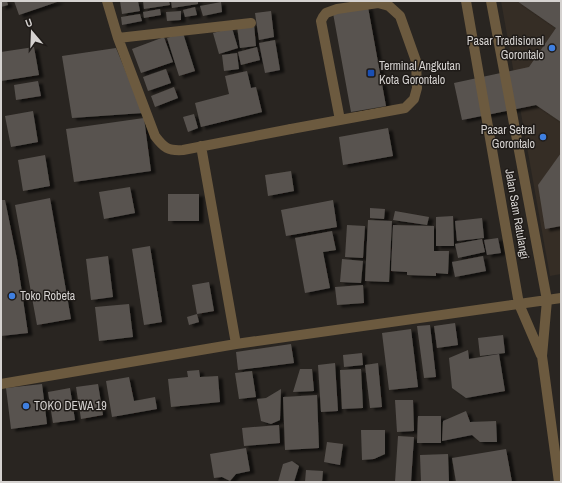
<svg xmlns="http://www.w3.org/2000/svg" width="562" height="483" viewBox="0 0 562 483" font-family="'Archivo Narrow',sans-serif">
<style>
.built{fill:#352d25}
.building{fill:#58534f;filter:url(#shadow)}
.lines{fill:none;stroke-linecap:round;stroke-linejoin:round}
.lane{stroke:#6c5a3f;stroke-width:10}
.street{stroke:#6c5a3f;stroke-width:10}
.shop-dot{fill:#3f7fe0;stroke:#1f1b18;stroke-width:1.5}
.transit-dot{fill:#1a4fb4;stroke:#1f1b18;stroke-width:1.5}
.labels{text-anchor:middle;stroke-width:3;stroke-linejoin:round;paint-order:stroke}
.poi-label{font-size:12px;fill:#d5d2d0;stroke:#1f1b18;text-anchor:start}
.street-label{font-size:12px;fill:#d5d2d0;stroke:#1f1b18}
</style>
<defs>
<filter id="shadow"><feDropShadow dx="4.5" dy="2.5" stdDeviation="1" flood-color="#0009"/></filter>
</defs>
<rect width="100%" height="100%" fill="#292521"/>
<!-- built -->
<path class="built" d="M501,1H561V274L550,276Z"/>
<!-- building -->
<path class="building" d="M1,1H7L8,5L1,7Z
M14,1H60L19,15Z
M120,1H138L140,11L122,14Z
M143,1H169L170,5L144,9Z
M171,1H198V4L172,8Z
M517,1H561V122L536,105L462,120L454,83L529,67L556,28Z
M221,2L222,12L203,16L200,6Z
M195,7L197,15L185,17L183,10Z
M368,7L386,106L351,112L333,13Z
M160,9L161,15L144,18L143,12Z
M181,11V20L167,21L166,12Z
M271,11L274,37L259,40L255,13Z
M140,14L142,21L122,25L121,17Z
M254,24L256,46L240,48L237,26Z
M232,28L238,48L219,54L213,33Z
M183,33L195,71L179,76L167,38Z
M164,37L173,62L141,73L132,49Z
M275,40L280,70L265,73L259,43Z
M34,47L39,75L1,81V52Z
M257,47L260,60L241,65L238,52Z
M116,48L143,113L72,118L62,56Z
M237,53L239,69L224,71L222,55Z
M166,69L171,83L148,91L143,77Z
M247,71L251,88L256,87L262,112L201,127L195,103L229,94L225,76Z
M38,81L41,96L16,100L14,85Z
M174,87L178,98L155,107L151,96Z
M33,111L38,142L11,147L5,116Z
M194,114L198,128L188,132L183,117Z
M144,118L151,171L74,182L66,129Z
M388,128L393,156L343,165L339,137Z
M561,153V226L545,229L538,185Z
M45,155L50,186L23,191L18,160Z
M291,171L294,191L268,196L265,175Z
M130,187L135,213L104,219L99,192Z
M168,194H199V221H168Z
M50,198L71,319L37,325L15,205Z
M1,200H5L17,259L28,333L1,336Z
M333,200L337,227L286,236L281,210Z
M370,208L385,209L384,219L370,218Z
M395,211L429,217L427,225L393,220Z
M453,216L454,246H436V217Z
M482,218L484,238L457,241L455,221Z
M368,220L392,221L389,282L365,281Z
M347,225L365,226L363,258L345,257Z
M393,225L434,226V251H449L448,274L436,273V276L407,275V272L391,271Z
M332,231L336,250L323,252L330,288L305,293L295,238Z
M498,238L501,253L487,255L484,240Z
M482,239L485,252L458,258L455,244Z
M150,246L162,322L144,325L132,249Z
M108,256L113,297L91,300L86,259Z
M483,256L486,271L455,277L452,262Z
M342,259L363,261L361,283L340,282Z
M209,282L214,311L197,314L192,285Z
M363,285L364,303L337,305L335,287Z
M129,304L133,337L99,341L95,307Z
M197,314L199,322L189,325L187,317Z
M455,323L458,345L437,348L434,326Z
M430,325L436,377L424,378L417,326Z
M411,329L418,387L389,390L382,333Z
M503,335L505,353L480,356L478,338Z
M291,344L294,363L238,370L236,352Z
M468,350L469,359L499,354L505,391L466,398L452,388L449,358Z
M362,353L363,365L344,367L343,355Z
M335,363L338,411L321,412L318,365Z
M378,363L382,407L370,408L365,365Z
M300,369H312L314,391L293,392Z
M361,369L363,408L342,409L340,370Z
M199,370L200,377L218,376L220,402L171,407L168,379L188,377L187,371Z
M252,371L256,397L239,399L235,373Z
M129,377L134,401L155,397L157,409L112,417L106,381Z
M42,384L47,424L11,429L6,388Z
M98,384L103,415L81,419L76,387Z
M70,388L75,420L53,423L48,392Z
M281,389L280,420L271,424L261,421L257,399L266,398Z
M317,395L319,448L285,450L283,397Z
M395,400H413L414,431L397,432Z
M466,411L470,422L496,421L497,442H480L472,435L442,441L443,421Z
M418,416H441V443H417Z
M279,425L280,443L244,446L242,428Z
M361,430H385V454L374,459L362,460Z
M398,436L414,437L411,482H395Z
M327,442L343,444L340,465L324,462Z
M246,448L250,471L236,474L230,481L222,477L214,478L210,454Z
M506,449L512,482H456L452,458Z
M448,454L449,482H421L420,455Z
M292,461L299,466L294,482H278L283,464Z
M306,470L323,471L322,482H305Z"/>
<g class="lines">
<!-- lane -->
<path class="lane" d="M291,129L405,108L414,99L417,88L416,61L400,16L389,6L378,3L337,9L326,13L323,17L321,21L340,120"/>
<!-- street -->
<path class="street" d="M107,1L118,38L155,136C164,148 168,151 183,150L291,129
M466,1L519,304L541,355
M491,1L547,300L542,356L559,482
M118,38L251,23
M201,146L236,344
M1,384L236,344L561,298"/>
</g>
<!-- markers -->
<g class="shop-dot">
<circle cx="552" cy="48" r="4"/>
<circle cx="543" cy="137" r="4"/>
<circle cx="12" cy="296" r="4"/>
<circle cx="26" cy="406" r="4"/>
</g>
<rect class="transit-dot" x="367" y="69" width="8" height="8" rx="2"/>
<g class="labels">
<!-- poi labels -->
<g class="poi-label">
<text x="544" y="45" text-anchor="end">Pasar Tradisional<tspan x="544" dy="14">Gorontalo</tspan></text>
<text x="379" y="70">Terminal Angkutan<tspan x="379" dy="14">Kota Gorontalo</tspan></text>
<text x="535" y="134" text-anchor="end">Pasar Setral<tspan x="535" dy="14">Gorontalo</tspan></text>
<text x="20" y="300">Toko Robeta</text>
<text x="34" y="410">TOKO DEWA 19</text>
</g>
<!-- street labels -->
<g class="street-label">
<text transform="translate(517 214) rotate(80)" y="4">Jalan Sam Ratulangi</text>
</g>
</g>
<!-- border -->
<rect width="562" height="483" fill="none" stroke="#d5d2d0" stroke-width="4"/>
<!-- north arrow -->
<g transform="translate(32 32) rotate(341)" stroke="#1f1b18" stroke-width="3" paint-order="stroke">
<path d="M0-3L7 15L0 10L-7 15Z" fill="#d5d2d0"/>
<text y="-6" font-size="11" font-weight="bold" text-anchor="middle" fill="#d5d2d0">U</text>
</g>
</svg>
